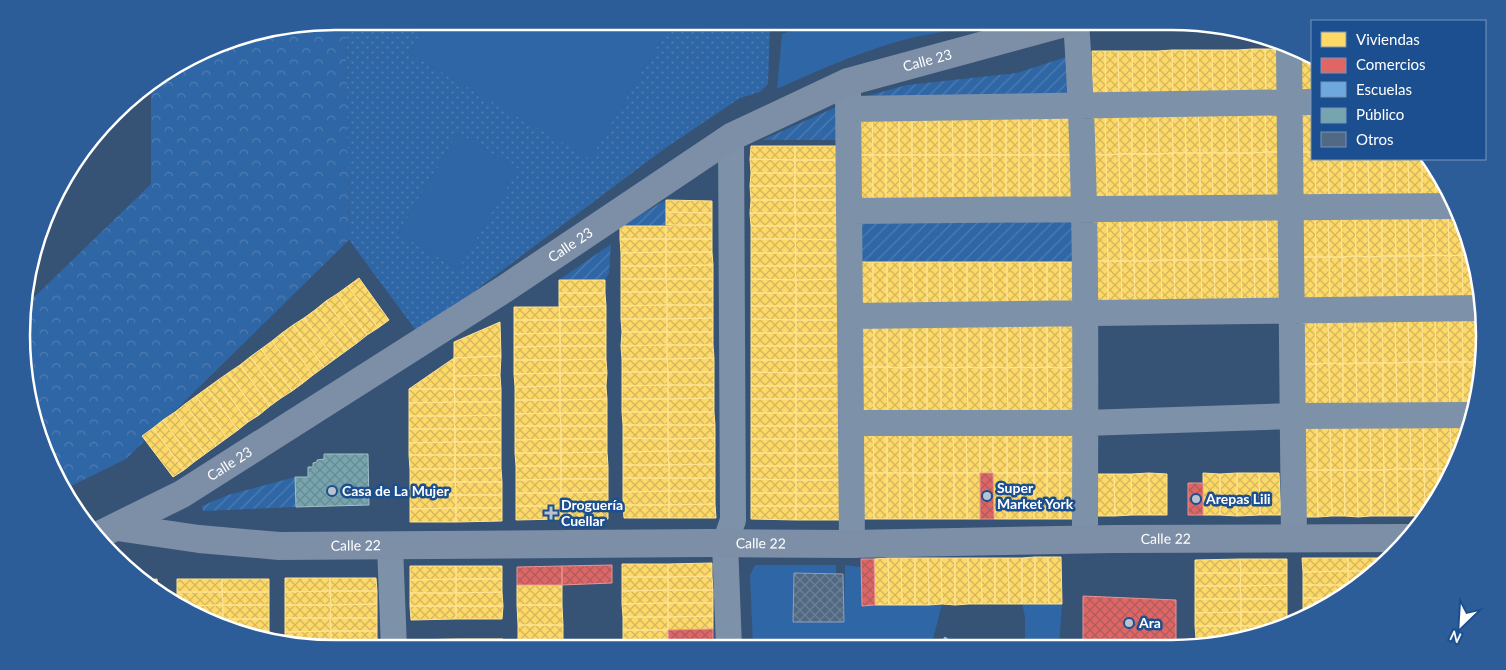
<svg xmlns="http://www.w3.org/2000/svg" width="1506" height="670" viewBox="0 0 1506 670" font-family="Lato,sans-serif">
<style>
.grass{fill:#2f66a5}
.forest{fill:url(#forest-crowns)}
.park{fill:url(#park-dots);fill-rule:evenodd}
.garden{fill:url(#garden-furrows)}
.homes{fill:url(#homes-cross-hatch);stroke:#ffe494}
.shops{fill:url(#shops-cross-hatch);stroke:#e99494}
.schools{fill:url(#schools-cross-hatch);stroke:#9ac2e6}
.public{fill:url(#public-cross-hatch);stroke:#9fc0c7}
.building{fill:url(#building-cross-hatch);stroke:#92a2b6}
.lines{fill:none;stroke-linecap:round;stroke-linejoin:round}
.minor{stroke:#7d92a8;stroke-width:26}
.major{stroke:#7d8ea7;stroke-width:28}
.poi-dot{fill:#b9c2ce;stroke:#1b4f8f;stroke-width:2}
.labels{text-anchor:middle;stroke-width:5;stroke-linejoin:round;paint-order:stroke}
.street-label{font-size:14px;fill:#fff;stroke:#1b4f8f}
.poi-label{font-size:14px;font-weight:bold;fill:#fff;stroke:#1b4f8f;text-anchor:start}
.rim{fill:none;stroke:#fff;stroke-width:2.5}
</style>
<defs>
<pattern id="forest-crowns" width="20" height="18" patternUnits="userSpaceOnUse" patternTransform="scale(1.25)"><rect width="20" height="18" fill="#2f66a5"/><path d="M2 6a3 3 0 1 1 6 0M12 15a3 3 0 1 1 6 0" fill="none" stroke="#4e7db2"/></pattern>
<pattern id="park-dots" width="8" height="8" patternUnits="userSpaceOnUse" patternTransform="scale(1.25)"><rect width="8" height="8" fill="#2f66a5"/><path d="M2 2h.1M6 6h.1" fill="none" stroke="#4e7db2" stroke-width="1.8" stroke-linecap="round"/></pattern>
<pattern id="garden-furrows" width="10" height="10" patternUnits="userSpaceOnUse" patternTransform="scale(1.25)"><rect width="10" height="10" fill="#2f66a5"/><path d="M-1 1l2-2M0 10L10 0M9 11l2-2" fill="none" stroke="#4e7db2"/></pattern>
<pattern id="homes-cross-hatch" width="8" height="8" patternUnits="userSpaceOnUse" patternTransform="scale(1.25)"><rect width="8" height="8" fill="#ffd966"/><path d="M0 0l8 8M0 8l8-8" fill="none" stroke="#d2b660"/></pattern>
<pattern id="shops-cross-hatch" width="8" height="8" patternUnits="userSpaceOnUse" patternTransform="scale(1.25)"><rect width="8" height="8" fill="#e06666"/><path d="M0 0l8 8M0 8l8-8" fill="none" stroke="#ac5d5d"/></pattern>
<pattern id="schools-cross-hatch" width="8" height="8" patternUnits="userSpaceOnUse" patternTransform="scale(1.25)"><rect width="8" height="8" fill="#6fa8dc"/><path d="M0 0l8 8M0 8l8-8" fill="none" stroke="#648cb1"/></pattern>
<pattern id="public-cross-hatch" width="8" height="8" patternUnits="userSpaceOnUse" patternTransform="scale(1.25)"><rect width="8" height="8" fill="#76a5af"/><path d="M0 0l8 8M0 8l8-8" fill="none" stroke="#698a91"/></pattern>
<pattern id="building-cross-hatch" width="8" height="8" patternUnits="userSpaceOnUse" patternTransform="scale(1.25)"><rect width="8" height="8" fill="#526984"/><path d="M0 0l8 8M0 8l8-8" fill="none" stroke="#6c8096"/></pattern>
</defs>
<rect width="100%" height="100%" fill="#365274"/>
<!-- grass -->
<path class="grass" d="M428,21H672L590,160L409,53Z
M819,21H943L953,30C938,33 922,35 907,39C862,51 819,70 777,89L782,34Z
M458,133L519,169L458,269L398,233Z
M755,565H836V573H794V622H844L845,565L861,567L862,606L942,604L932,643L930,647H753L750,575Z
M1022,604H1062L1059,647H1025V617Z"/>
<!-- forest -->
<path class="forest" d="M335,21H346L349,240L126,459L63,490L24,376L26,305L151,184V86L234,38Z"/>
<!-- park -->
<path class="park" d="M346,21H428L409,53L590,159L672,21H789L770,30L768,84L760,92L740,98L664,149L476,290L417,332L349,240ZM458,133L518,169L458,269L398,233Z"/>
<!-- garden -->
<path class="garden" d="M1075,54V101L856,99L907,85L1017,73Z
M843,104L844,140H762Z
M666,200V226H620Z
M860,217H1073V262H860Z
M611,244L609,273L605,280H559Z
M295,477L296,507L203,511L202,506L228,495Z"/>
<!-- homes -->
<path class="homes" d="M1252,49L1253,96H1239L1238,50Z
M1252,49H1265L1266,96H1253Z
M1265,49H1279V95L1266,96Z
M1172,50H1185L1186,96L1173,97Z
M1172,50L1173,97H1159L1158,51Z
M1185,50H1198L1199,96H1186Z
M1198,50H1212L1213,96H1199Z
M1212,50H1225L1226,96H1213Z
M1225,50H1238L1239,96H1226Z
M1092,51H1105L1106,97L1093,98Z
M1105,51H1118L1119,97H1106Z
M1118,51H1132L1133,97H1119Z
M1132,51H1145L1146,97H1133Z
M1145,51H1158L1159,97H1146Z
M1300,54L1312,61V91H1301Z
M1225,107L1226,153H1212V108Z
M1225,107H1238L1239,153H1226Z
M1238,107H1252V153H1239Z
M1252,107H1265L1266,152L1252,153Z
M1265,107H1278L1279,152H1266Z
M1312,107V152H1302L1301,108Z
M1145,108H1158L1159,154H1146Z
M1145,108L1146,154H1132V109Z
M1158,108H1172L1173,153L1159,154Z
M1172,108H1185L1186,153H1173Z
M1185,108H1198L1200,153H1186Z
M1198,108H1212V153H1200Z
M1092,109H1105L1106,155L1093,154Z
M1105,109H1118L1119,154L1106,155Z
M1118,109H1132V154H1119Z
M859,110H872L873,155H859Z
M872,110H886V155H873Z
M886,110H899V155H886Z
M899,110H912V155H899Z
M912,110H926V155H912Z
M926,110H939V155H926Z
M939,110H952L953,155H939Z
M952,110H966V155H953Z
M966,110H979V155H966Z
M979,110H992V155H979Z
M992,110H1006V155H992Z
M1006,110H1019V155H1006Z
M1019,110H1032L1033,155H1019Z
M1032,110H1046V155H1033Z
M1046,110H1059V155H1046Z
M1059,110H1072L1073,155H1059Z
M751,146H795V160L750,159Z
M795,146H840V160H795Z
M1266,152L1267,199L1253,198L1252,153Z
M1266,152H1279L1280,199H1267Z
M1302,152H1312V159H1315L1316,199H1302Z
M1173,153V200H1160L1159,154Z
M1173,153H1186L1187,200H1173Z
M1186,153H1200V199L1187,200Z
M1200,153H1212L1213,199H1200Z
M1212,153H1226L1227,199H1213Z
M1226,153H1239L1240,199H1227Z
M1239,153H1252L1253,198L1240,199Z
M1093,154L1106,155L1107,201H1093Z
M1119,154H1132L1133,200H1120Z
M1119,154L1120,200L1107,201L1106,155Z
M1132,154H1146L1147,200H1133Z
M1146,154H1159L1160,200H1147Z
M859,155H873V201H859Z
M873,155H886V201H873Z
M886,155H899L900,201H886Z
M899,155H912L913,201H900Z
M912,155H926V201H913Z
M926,155H939V201H926Z
M939,155H953V201H939Z
M953,155H966V201H953Z
M966,155H979L980,201H966Z
M979,155H992L993,201H980Z
M992,155H1006V201H993Z
M1006,155H1019V201H1006Z
M1019,155H1033V201H1019Z
M1033,155H1046V201H1033Z
M1046,155H1059L1060,201H1046Z
M1059,155H1073V201H1060Z
M750,159L795,160V173H751Z
M1315,159H1328L1329,198L1316,199Z
M1328,159H1342V198H1329Z
M1342,159H1355L1356,198H1342Z
M1355,159H1368L1369,198H1356Z
M1368,159H1382V198H1369Z
M1382,159H1395L1396,198H1382Z
M1395,159H1408L1409,197L1396,198Z
M1408,159H1422V197H1409Z
M1422,159H1424L1435,174L1436,197H1422Z
M795,160H840V173H795Z
M751,173H795V186H750Z
M795,173H840V186H795Z
M1435,174L1449,192V197H1436Z
M750,186H795V200H751Z
M795,186H840V200H795Z
M666,200L712,201V213L666,212Z
M751,200H795V213H750Z
M795,200H840V213H795Z
M1382,211V256L1369,257L1368,212Z
M1382,211H1395L1396,256H1382Z
M1395,211H1408L1409,256H1396Z
M1408,211H1422L1423,256H1409Z
M1422,211H1435L1436,255L1423,256Z
M1435,211H1448L1449,256L1436,255Z
M1448,211H1456L1462,232V255L1449,256Z
M666,212L712,213V225H666Z
M1315,212H1328L1329,257H1316Z
M1315,212L1316,257H1302L1301,213Z
M1328,212H1341L1342,257H1329Z
M1341,212H1355L1356,256L1342,257Z
M1355,212H1368L1369,257L1356,256Z
M750,213H795L796,226H751Z
M795,213H840V226H796Z
M1213,214L1214,260H1201L1200,215Z
M1213,214H1227V260H1214Z
M1227,214H1240L1241,260H1227Z
M1240,214H1254V259L1241,260Z
M1254,214H1266L1268,259H1254Z
M1266,214H1280L1281,259H1268Z
M1133,215H1147L1148,261H1134Z
M1133,215L1134,261H1121L1120,216Z
M1147,215H1160L1161,260L1148,261Z
M1160,215H1174V260H1161Z
M1174,215H1186L1188,260H1174Z
M1186,215H1200L1201,260H1188Z
M1093,216H1107L1108,261H1094Z
M1107,216H1120L1121,261H1108Z
M712,225V239H666V226Z
M620,226H666V239H620Z
M751,226H796L795,239H751Z
M796,226H840V240L795,239Z
M1462,232L1468,255H1462Z
M620,239H666V252L621,253Z
M666,239H712V252H666Z
M751,239H795L796,253H751Z
M795,239L840,240V253H796Z
M666,252H712L713,265L666,266Z
M666,252V266H621V253Z
M751,253H796L795,266H751Z
M796,253H840V266H795Z
M1436,255L1437,302H1423V256Z
M1436,255L1449,256L1450,302H1437Z
M1462,255L1463,301L1450,302L1449,256Z
M1462,255H1468L1476,286L1477,302L1463,301Z
M1356,256L1369,257L1370,303H1357Z
M1356,256L1357,303H1343L1342,257Z
M1382,256L1383,303H1370L1369,257Z
M1382,256H1396L1397,303H1383Z
M1396,256H1409L1410,302L1397,303Z
M1409,256H1423V302H1410Z
M1302,257H1316V303L1303,304Z
M1316,257H1329L1330,303H1316Z
M1329,257H1342L1343,303H1330Z
M1254,259H1268V305H1255Z
M1254,259L1255,305L1242,306L1241,260Z
M1268,259H1281L1282,305H1268Z
M1161,260L1162,306L1148,307V261Z
M1161,260H1174L1175,307L1162,306Z
M1174,260H1188V306L1175,307Z
M1188,260H1201L1202,306H1188Z
M1201,260H1214L1215,306H1202Z
M1214,260H1227L1228,306H1215Z
M1227,260H1241L1242,306H1228Z
M1094,261H1108V307H1095Z
M1108,261H1121L1122,307H1108Z
M1121,261H1134L1135,307H1122Z
M1134,261H1148V307H1135Z
M860,262H873V308H860Z
M873,262H887V308H873Z
M887,262H900V308H887Z
M900,262H913L914,308H900Z
M913,262H927V308H914Z
M927,262H940V308H927Z
M940,262H953L954,308H940Z
M953,262H967V308H954Z
M967,262H980V308H967Z
M980,262H993L994,308H980Z
M993,262H1007V308H994Z
M1007,262H1020V308H1007Z
M1020,262H1033L1034,308H1020Z
M1033,262H1047V308H1034Z
M1047,262H1060V308H1047Z
M1060,262H1073L1074,308H1060Z
M713,265V279H666V266Z
M621,266H666V279H621Z
M751,266H795L796,280L751,279Z
M795,266H840V279L796,280Z
M359,278L389,320L378,328L348,286Z
M621,279H666L667,292H621Z
M666,279H713V292H667Z
M751,279L796,280V293H751Z
M840,279V293H796V280Z
M559,280H605V293H559Z
M348,286L378,328L367,335L337,294Z
M621,292H667V305L621,306Z
M667,292H713V305H667Z
M559,293H605L606,306L559,307Z
M751,293H796V306H751Z
M796,293H840V306H796Z
M337,294L367,335L357,343L326,301Z
M326,301L357,343L346,351L315,310Z
M667,305H713V318L667,319Z
M667,305V319H621V306Z
M606,306V320H560L559,307Z
M751,306H796V320L751,319Z
M796,306H840V320H796Z
M514,307H559L560,320H514Z
M315,310L346,351L335,359L304,318Z
M1448,317H1462L1463,362H1449Z
M1448,317L1449,362H1436L1435,318Z
M1462,317H1475L1476,362H1463Z
M1475,317H1484L1478,362H1476Z
M304,318L335,359L324,367L293,325Z
M713,318V332H667V319Z
M1355,318H1369V363H1356Z
M1355,318L1356,363L1343,364L1342,319Z
M1369,318H1382L1383,363H1369Z
M1382,318H1395L1396,363H1383Z
M1395,318H1408L1409,362L1396,363Z
M1408,318H1422L1423,362H1409Z
M1422,318H1435L1436,362H1423Z
M621,319H667V332H622Z
M751,319L796,320V333H751Z
M1301,319H1315L1316,364H1302Z
M1315,319H1328L1329,363L1316,364Z
M1328,319H1342L1343,364L1329,363Z
M514,320H560V333L514,334Z
M560,320H606V333H560Z
M796,320H840V333H796Z
M500,322L501,356L454,358V342Z
M860,322H874V367H861Z
M874,322H887V367H874Z
M887,322H901V368L887,367Z
M901,322H914V367L901,368Z
M914,322H927V367H914Z
M927,322H940L941,367H927Z
M940,322H954V368L941,367Z
M954,322H967V367L954,368Z
M967,322H981V368L967,367Z
M981,322H994V367L981,368Z
M994,322H1007V368L994,367Z
M1007,322H1020L1021,367L1007,368Z
M1020,322H1034V368L1021,367Z
M1034,322H1047V367L1034,368Z
M1047,322H1060L1061,368L1047,367Z
M1060,322H1074V367L1061,368Z
M293,325L324,367L313,375L282,333Z
M622,332H667V345L621,346Z
M667,332H713V345H667Z
M282,333L313,375L303,383L272,341Z
M560,333V346L514,347V334Z
M560,333H606V346H560Z
M751,333H796V346H751Z
M796,333H840V346H796Z
M272,341L303,383L292,391L261,349Z
M667,345H713L714,358L667,359Z
M667,345V359H622L621,346Z
M560,346V360H514V347Z
M560,346H606V359L560,360Z
M751,346H796V360H751Z
M796,346H840V360H796Z
M261,349L292,391L281,398L250,357Z
M501,356L500,375L454,376V358Z
M250,357L281,398L270,406L240,365Z
M454,358V389H409Z
M714,358V372H668L667,359Z
M606,359L607,373H560V360Z
M622,359H667L668,372H622Z
M514,360H560V373L514,374Z
M751,360H796V373L751,372Z
M796,360H840V373H796Z
M1409,362L1410,409H1397L1396,363Z
M1409,362H1423V409H1410Z
M1423,362H1436L1437,408L1423,409Z
M1436,362H1449L1450,408H1437Z
M1449,362H1463V408H1450Z
M1463,362H1476L1472,408H1463Z
M1329,363L1330,410H1316V364Z
M1329,363L1343,364V410H1330Z
M1356,363L1357,409L1343,410V364Z
M1356,363H1369L1370,409H1357Z
M1369,363H1383V409H1370Z
M1383,363H1396L1397,409H1383Z
M1302,364H1316V410H1303Z
M240,365L270,406L259,415L228,373Z
M861,367H874V413L861,414Z
M874,367H887L888,414L874,413Z
M887,367L901,368V414H888Z
M914,367H927V413L914,414Z
M914,367V414H901V368Z
M927,367H941V414L927,413Z
M941,367L954,368V414H941Z
M967,367L968,414H954V368Z
M967,367L981,368V414H968Z
M994,367L1007,368L1008,414H994Z
M994,367V414H981V368Z
M1021,367L1034,368V414L1021,413Z
M1021,367V413L1008,414L1007,368Z
M1047,367L1061,368V414H1048Z
M1047,367L1048,414H1034V368Z
M1074,367V414H1061V368Z
M622,372H668V385L622,386Z
M668,372H714V385H668Z
M751,372L796,373V386H751Z
M228,373L259,415L248,422L218,380Z
M560,373V386L515,387L514,374Z
M560,373H607L606,386H560Z
M796,373H840V386H796Z
M500,375L501,389H454V376Z
M218,380L248,422L238,430L207,388Z
M668,385H714V398L668,399Z
M668,385V399H622V386Z
M560,386H606L607,399L560,400Z
M560,386V400H515V387Z
M751,386H796V399H751Z
M796,386H840L841,399H796Z
M207,388L238,430L227,438L196,396Z
M409,389H454L455,402L409,403Z
M454,389H501V402H455Z
M196,396L227,438L216,446L185,404Z
M714,398V412H668V399Z
M607,399V413H560V400Z
M622,399H668V412H622Z
M751,399H796V413H751Z
M796,399H841L840,413H796Z
M515,400H560V413L515,414Z
M455,402L454,416H409V403Z
M455,402H501V415L454,416Z
M185,404L216,446L205,454L175,412Z
M175,412L205,454L194,462L163,420Z
M622,412H668V425H623Z
M668,412H714L715,425H668Z
M560,413H607V426H561Z
M560,413L561,426H515V414Z
M751,413H796V426H751Z
M796,413H840L841,426H796Z
M501,415V429H455L454,416Z
M409,416H454L455,429H409Z
M163,420L194,462L184,470L153,428Z
M1423,424L1424,469H1411L1410,425Z
M1423,424H1437L1438,469H1424Z
M1437,424H1450L1451,469H1438Z
M1450,424H1464V444L1452,469Z
M1464,424H1470L1468,436L1464,444Z
M623,425H668V439L623,438Z
M668,425H715V438L668,439Z
M1330,425H1344V470H1331Z
M1330,425L1331,470H1317V426Z
M1344,425H1357V470H1344Z
M1357,425H1370L1371,470H1357Z
M1370,425H1383L1384,470H1371Z
M1383,425H1397V469L1384,470Z
M1397,425H1410L1411,469H1397Z
M515,426H561V439L515,440Z
M561,426H607V439H561Z
M751,426H796V439H751Z
M796,426H841L840,439H796Z
M1303,426H1317V470H1304Z
M860,427L873,428L874,473H860Z
M887,427L900,428V473H887Z
M887,427V473H874L873,428Z
M913,427V473H900V428Z
M913,427L927,428V473H913Z
M993,427V473H980V428Z
M993,427L1007,428V473H993Z
M1047,427V473H1034V428Z
M1047,427L1060,428V473H1047Z
M153,428L184,470L173,477L142,436Z
M927,428H940V473H927Z
M940,428H953L954,473H940Z
M953,428H966L967,473H954Z
M966,428H980V473H967Z
M1007,428H1020V473H1007Z
M1020,428H1034V473H1020Z
M1060,428H1073V473H1060Z
M409,429H455V442L409,443Z
M455,429H501V442H455Z
M623,438L668,439V451L623,452Z
M715,438V451H668V439Z
M561,439H607V452L561,453Z
M561,439V453H515V440Z
M751,439H796V453H751Z
M796,439H840L841,453H796Z
M455,442V455H409V443Z
M455,442H501V455H455Z
M668,451L669,465H623V452Z
M668,451H715V464L669,465Z
M607,452L608,466H561V453Z
M515,453H561V466H516Z
M751,453H796V466H751Z
M796,453H841L840,466H796Z
M409,455H455V469H410Z
M455,455H501V468L455,469Z
M715,464V478H669V465Z
M623,465H669V478H623Z
M516,466H561V479L516,480Z
M561,466H608V479H561Z
M751,466H796V480L751,479Z
M796,466H840L841,480H796Z
M501,468L502,482H455V469Z
M410,469H455V482H410Z
M1397,469L1398,516H1385L1384,470Z
M1397,469H1411V516H1398Z
M1411,469H1424L1425,515L1411,516Z
M1424,469H1438V496L1432,510L1427,515H1425Z
M1438,469H1451V471L1438,496Z
M1304,470H1317L1318,517H1305Z
M1317,470H1331L1332,516L1318,517Z
M1331,470H1344L1345,516H1332Z
M1344,470H1357L1358,517L1345,516Z
M1357,470H1371V516L1358,517Z
M1371,470H1384L1385,516H1371Z
M860,473H874V519H860Z
M874,473H887V519H874Z
M887,473H900V519H887Z
M900,473H913L914,519H900Z
M913,473H927V519H914Z
M927,473H940V519H927Z
M940,473H954V519H940Z
M954,473H967V519H954Z
M967,473H980V519H967Z
M993,473H1007V519H994Z
M1007,473H1020V519H1007Z
M1020,473H1034V519H1020Z
M1034,473H1047V519H1034Z
M1047,473H1060V519H1047Z
M1060,473H1073L1074,519H1060Z
M1149,473V515H1132L1131,474Z
M1149,473L1167,474V515H1149Z
M1203,473L1220,474V515H1203Z
M1237,473H1259L1260,515L1237,516Z
M1237,473V516L1220,515V474Z
M1259,473H1279L1281,515H1260Z
M1092,474H1114L1115,516H1093Z
M1114,474H1131L1132,515L1115,516Z
M623,478H669V491L623,492Z
M669,478H715V491H669Z
M561,479H608V492L561,493Z
M561,479V493H516V480Z
M751,479L796,480V493H751Z
M796,480H841L840,493H796Z
M410,482H455L456,495H410Z
M455,482H502V495H456Z
M669,491V505H623V492Z
M669,491H715V504L669,505Z
M608,492V506H562L561,493Z
M516,493H561L562,506H516Z
M751,493H796V506H751Z
M796,493H840L841,506H796Z
M410,495H456V508L410,509Z
M456,495H502V508H456Z
M715,504L716,518H669V505Z
M623,505H669V518H624Z
M516,506H562V519L516,520Z
M562,506H608V519H562Z
M751,506H796V520L751,519Z
M796,506H841L840,520H796Z
M456,508V522H410V509Z
M456,508H502V521L456,522Z
M1035,557H1048L1049,604H1035Z
M1035,557V604H1022V558Z
M1048,557H1061L1062,604H1049Z
M888,558L889,605H875L874,559Z
M888,558H901L902,605H889Z
M901,558H915V605H902Z
M915,558H928L929,605H915Z
M928,558H941L942,604L929,605Z
M941,558H955V605L942,604Z
M955,558H968L969,604L955,605Z
M968,558H981L982,604H969Z
M981,558H995V604H982Z
M995,558H1008L1009,604H995Z
M1008,558H1022V604H1009Z
M1302,558H1348V571L1303,572Z
M1348,558H1389L1378,571H1348Z
M1240,559H1287V573H1241Z
M1240,559L1241,573H1195V560Z
M712,563V576L668,577V564Z
M622,564H668V577H622Z
M410,566H456V579L410,580Z
M456,566H502V579H456Z
M1348,571V585H1303V572Z
M1348,571H1378L1356,585H1348Z
M1195,573H1241L1240,586H1195Z
M1241,573H1287V585L1240,586Z
M712,576L713,590H668V577Z
M622,577H668V590L622,591Z
M285,578H330V591L285,592Z
M330,578H376L377,591H330Z
M157,579L158,588L143,580Z
M177,579H222V592H177Z
M222,579H269V592H222Z
M456,579H502V592L456,593Z
M456,579V593H410V580Z
M517,585H562V605H517Z
M1287,585V599H1241L1240,586Z
M1303,585H1348V589L1335,598H1303Z
M1195,586H1240L1241,599H1195Z
M668,590V603L622,604V591Z
M668,590H713V603H668Z
M330,591L331,605H285V592Z
M330,591H377V604L331,605Z
M177,592H222L223,605L188,606L177,599Z
M222,592H269V605H223Z
M502,592L503,606H456V593Z
M410,593H456V606H410Z
M1303,598H1335L1313,611H1303Z
M1195,599H1241V612L1195,613Z
M1241,599H1287V612H1241Z
M668,603H713V616L668,617Z
M668,603V617H623L622,604Z
M377,604V618H330L331,605Z
M223,605V619H211L188,606Z
M223,605H269V619H223Z
M285,605H331L330,618H285Z
M517,605H562L563,625H518Z
M410,606H456V619L411,620Z
M456,606H503L502,619H456Z
M1303,611H1313L1303,617Z
M1241,612V626H1195V613Z
M1241,612H1287V625L1241,626Z
M713,616V629L668,630V617Z
M623,617H668V630H623Z
M285,618H330L331,631L285,632Z
M330,618H377V631H331Z
M211,619H223V626Z
M223,619H269V631L234,632L223,626Z
M518,625H563V646L518,647Z
M1287,625V626L1241,638V626Z
M1195,626H1241V638L1196,639Z
M623,630H668L669,643H623Z
M269,631V638L234,632Z
M331,631V645H311L285,641V632Z
M331,631H377V644L331,645Z
M458,639H503V648H458Z
M458,639V648L411,649V640Z
M1196,639H1239L1212,646H1196Z
M623,643H669V648H623Z
M669,643H713V648H669Z
M377,644V649L331,648V645Z
M311,645H331V648Z
M563,646V648H518V647Z"/>
<!-- shops -->
<path class="shops" d="M980,473H993L994,519H980Z
M1188,483H1203V515H1188Z
M861,559H874L875,605L862,606Z
M612,565V583L562,585V566Z
M562,566V585H517V567Z
M1083,596L1176,600V646H1083Z
M713,629V643H669L668,630Z"/>
<!-- schools -->
<path class="schools" d="M945,637L958,647H938Z"/>
<!-- public -->
<path class="public" d="M324,454H368L369,505L296,507L295,477H308V467H313V463L317,462V460L324,459Z"/>
<!-- building -->
<path class="building" d="M794,573L843,574L844,622H793Z"/>
<g class="lines">
<!-- minor -->
<path class="minor" d="M1076,21C1088,194 1085,367 1085,540
M1289,48L1294,539
M848,93L852,544
M849,109L1312,102
M850,211L1455,206
M851,316L1482,308
M852,423H1085L1293,416L1471,415
M390,546L394,649
M729,648L725,543L733,520L731,137"/>
<!-- major -->
<g class="major">
<path id="s1" d="M117,527L199,539L279,546L707,543L852,544L1114,539L1407,538"/>
<path id="s2" d="M99,535L182,494L506,288L731,137L848,82L1072,21"/>
</g>
</g>
<!-- markers -->
<g class="poi-dot">
<circle cx="332" cy="491" r="5"/>
<circle cx="987" cy="496" r="5"/>
<circle cx="1196" cy="499" r="5"/>
<path d="M548.5 505.5h5v5h5v5h-5v5h-5v-5h-5v-5h5z"/>
<circle cx="1129" cy="623" r="5"/>
</g>
<g class="labels">
<!-- street labels -->
<g class="street-label">
<text dy="5" stroke="none"><textPath href="#s2" startOffset="959">Calle 23</textPath></text>
<text dy="5" stroke="none"><textPath href="#s2" startOffset="554">Calle 23</textPath></text>
<text dy="5" stroke="none"><textPath href="#s2" startOffset="149">Calle 23</textPath></text>
<text dy="5" stroke="none"><textPath href="#s1" startOffset="1050">Calle 22</textPath></text>
<text dy="5" stroke="none"><textPath href="#s1" startOffset="645">Calle 22</textPath></text>
<text dy="5" stroke="none"><textPath href="#s1" startOffset="240">Calle 22</textPath></text>
</g>
<!-- poi labels -->
<g class="poi-label">
<text x="997" y="493">Super<tspan x="997" dy="16">Market York</tspan></text>
<text x="342" y="496">Casa de La Mujer</text>
<text x="1206" y="504">Arepas Lili</text>
<text x="561" y="510">Droguería<tspan x="561" dy="16">Cuellar</tspan></text>
<text x="1139" y="628">Ara</text>
</g>
</g>
<!-- crop -->
<path d="M0 0H1506V670H0ZM335 30H1171A305 305 0 0 1 1476 335V335A305 305 0 0 1 1171 640H335A305 305 0 0 1 30 335V335A305 305 0 0 1 335 30Z" fill="#2d5d98" fill-rule="evenodd"/>
<path class="rim" d="M335 30H1171A305 305 0 0 1 1476 335V335A305 305 0 0 1 1171 640H335A305 305 0 0 1 30 335V335A305 305 0 0 1 335 30Z"/>
<!-- legend -->
<rect x="1311" y="20" width="175" height="140" fill="#1b4f8f" stroke="#7695bc"/>
<rect x="1321" y="32" width="25" height="15" fill="#ffd966" stroke="#7695bc"/>
<text x="1356" y="45" font-size="15" fill="#ffffff">Viviendas</text>
<rect x="1321" y="58" width="25" height="15" fill="#e06666" stroke="#7695bc"/>
<text x="1356" y="70" font-size="15" fill="#ffffff">Comercios</text>
<rect x="1321" y="82" width="25" height="15" fill="#6fa8dc" stroke="#7695bc"/>
<text x="1356" y="95" font-size="15" fill="#ffffff">Escuelas</text>
<rect x="1321" y="108" width="25" height="15" fill="#76a5af" stroke="#7695bc"/>
<text x="1356" y="120" font-size="15" fill="#ffffff">Público</text>
<rect x="1321" y="132" width="25" height="15" fill="#526984" stroke="#7695bc"/>
<text x="1356" y="145" font-size="15" fill="#ffffff">Otros</text>
<!-- north arrow -->
<g transform="translate(1461 625) rotate(205)" stroke="#1b4f8f" stroke-width="4" paint-order="stroke">
<path d="M0-4L9 19L0 12L-9 19Z" fill="#ffffff"/>
<text y="-8" font-size="14" font-weight="bold" text-anchor="middle" fill="#ffffff">N</text>
</g>
</svg>
